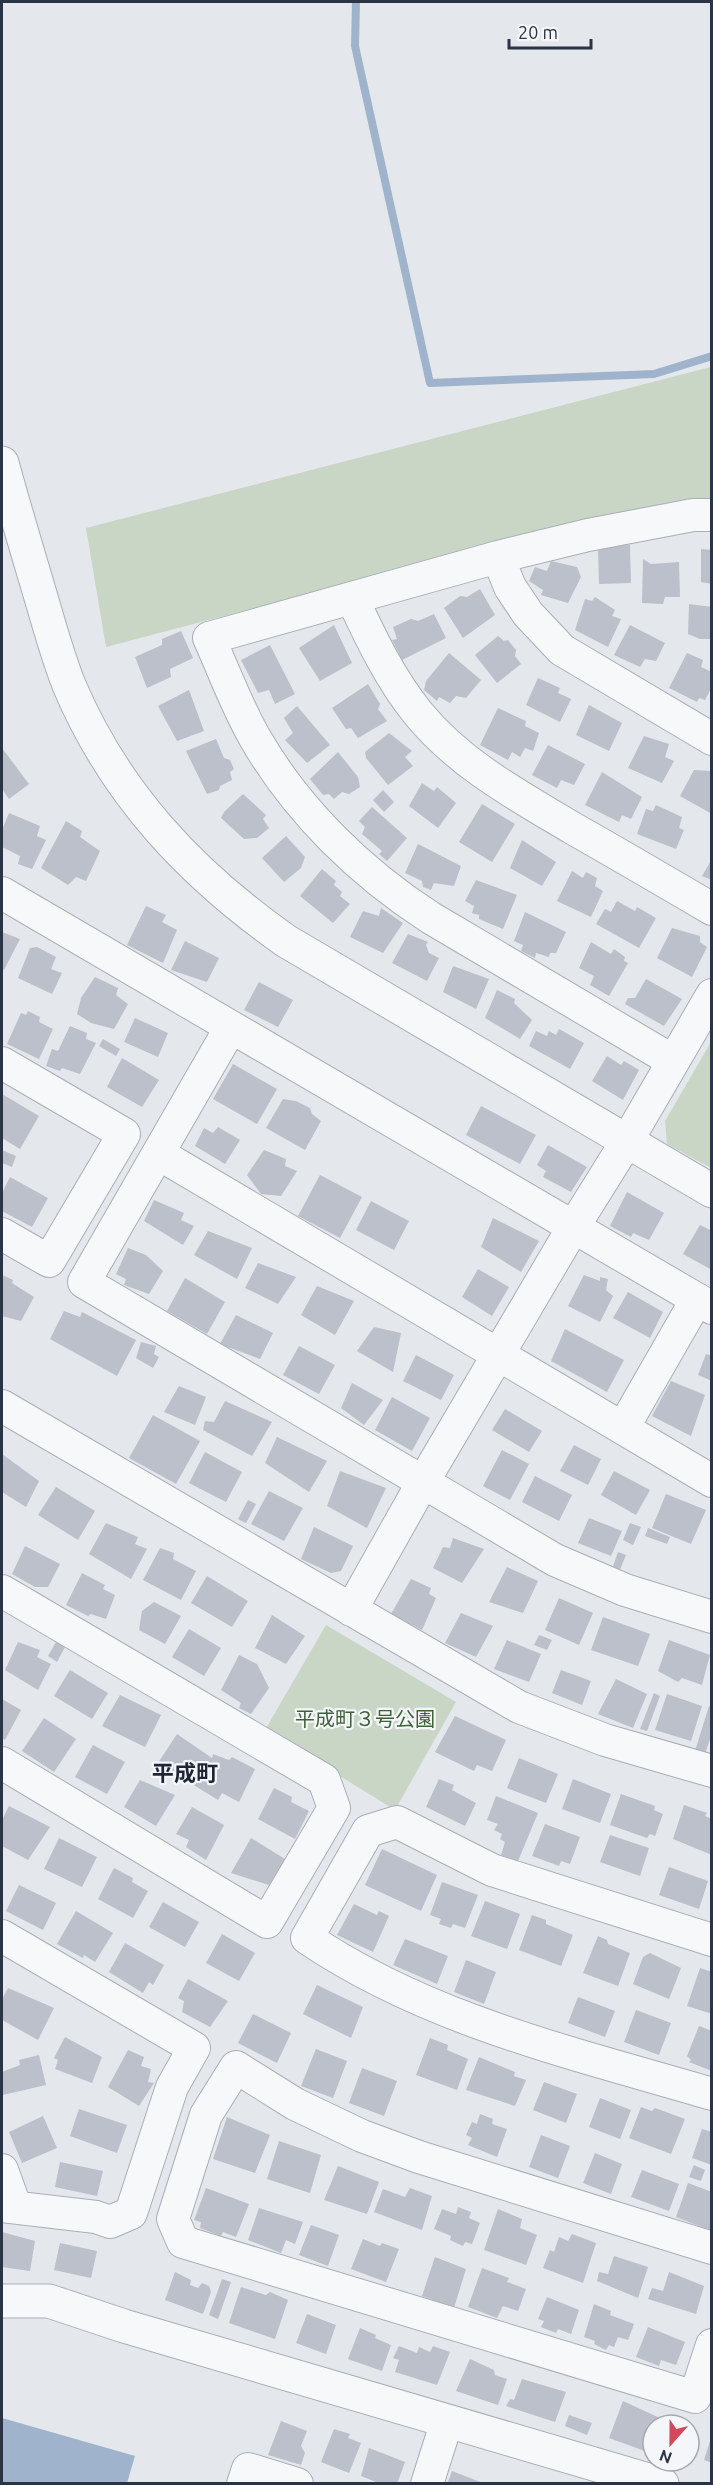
<svg xmlns="http://www.w3.org/2000/svg" width="713" height="2485" viewBox="0 0 713 2485" font-family="Ubuntu,'Noto Sans JP',sans-serif">
<style>
.green{fill:#c9d6c5}
.water{fill:#9fb4cc}
.lines{fill:none;stroke-linecap:round;stroke-linejoin:round}
.stream{stroke:#9fb4cc;stroke-width:8}
.building{fill:#bbc0ca}
.minor-casing{stroke:#a9aeb7;stroke-width:34}
.tertiary-casing{stroke:#a9aeb7;stroke-width:35}
.minor{stroke:#f7f8fa;stroke-width:32}
.tertiary{stroke:#f7f8fa;stroke-width:33}
.labels{text-anchor:middle;stroke-width:4.5;stroke-linejoin:round;paint-order:stroke}
.park-label{font-size:20px;fill:#3f6138;stroke:#f4f6f9}
.quarter-label{font-size:22px;font-weight:bold;fill:#1d2536;stroke:#f4f6f9}
</style>
<rect width="100%" height="100%" fill="#e4e7ec"/>
<!-- green -->
<path class="green" d="M711,367V500L516,539L106,647L86,528Z
M711,1042L712,1168H711L667,1144L665,1121Z
M326,1625L456,1702L395,1810L265,1730Z"/>
<!-- water -->
<path class="water" d="M2,2418L135,2456L127,2483H2Z"/>
<g class="lines">
<!-- stream -->
<path class="stream" d="M356,2L355,46L430,383L654,374L712,356"/>
</g>
<!-- building -->
<path class="building" d="M630,545L631,583L599,584L598,546Z
M701,549L712,550V584L701,582Z
M643,559L651,564L679,562L680,597H665L663,604L642,603Z
M551,561L577,567L581,577L568,603L541,595L543,590L529,581L535,567L547,571Z
M480,589L495,615L463,638L444,608L460,596L467,597Z
M595,597L615,610L612,616L621,619L608,647L575,630L585,599L592,601Z
M689,604L712,607V639H700L688,634Z
M434,614L446,638L402,660L392,640L397,639L393,627L411,619L418,621Z
M334,625L352,663L320,681L299,648Z
M630,625L665,643L656,661L645,659L640,667L614,655Z
M181,631L193,658L170,669L171,677L147,688L135,657L162,645V639Z
M498,636L504,641L508,640L516,650L515,656L521,664L497,683L475,655Z
M270,645L295,694L275,704L269,690L258,693L241,660Z
M449,653L481,680L466,698L456,696L450,703L439,697L437,701L424,690L426,681Z
M687,653L703,660L701,667L712,672V687L705,700L699,698L697,702L669,688Z
M538,678L560,688L558,693L571,699L560,722L526,705Z
M368,684L380,704L378,709L387,721L358,738L351,728L346,729L332,708Z
M189,690L204,731L177,741L158,706Z
M589,705L622,723L609,751L576,735Z
M297,706L330,745L307,763L285,740L293,733L284,718Z
M498,708L526,721L525,726L539,733L533,751L525,748L520,757L512,752L508,760L480,745Z
M389,733L412,751L405,757L413,766L388,785L366,758L365,752Z
M644,736L669,744L665,757L674,761L662,783L628,768Z
M216,739L224,758L230,760L234,769L230,772L232,780L220,786L219,790L207,794L186,751Z
M548,745L585,764L574,785L561,780L557,788L532,775Z
M2,748L29,784L9,799L2,789Z
M338,752L358,777L360,787L349,794L342,792L334,799L329,794L323,795L310,779Z
M694,770L712,771V814L680,796Z
M602,772L642,797L631,819L622,815L619,822L585,805Z
M422,783L434,791L437,787L456,803L438,828L409,806Z
M383,790L394,802L384,812L373,800Z
M243,794L266,815L263,819L269,828L257,838L244,839L221,818L224,812Z
M482,804L515,824L492,862L459,842Z
M656,805L682,817L679,828L684,830L676,849L637,834L646,809L653,811Z
M372,807L407,838L387,861L379,854L382,851L362,834L365,827L359,821Z
M9,813L40,826L37,836L46,840L32,869L18,864L20,856L2,847V830Z
M66,821L82,831L80,837L100,851L86,881L76,877L68,885L41,868Z
M286,836L305,857L301,868L284,882L262,858Z
M522,840L556,862L542,886L510,868Z
M418,844L461,866L454,886L434,883L431,890L423,887L422,881L405,873Z
M712,859V880L702,876Z
M322,869L336,881L334,885L342,892L340,896L350,904L333,923L300,896Z
M572,871L583,878L586,872L597,878L595,886L603,891L591,917L557,901Z
M476,880L517,895L503,929L479,919V915L472,913L474,906L465,901Z
M617,901L635,911L637,907L656,918L639,948L596,924L605,909L611,912Z
M146,906L166,915L162,922L177,930L163,963L127,945Z
M381,908L403,923L383,953L350,937L363,911L379,916Z
M525,912L566,932L556,953H550L549,957L536,953L535,958L521,951L523,945L514,941Z
M672,928L700,936V942L707,947L692,977L657,958Z
M2,932L20,939L4,970L2,969Z
M408,934L428,942L426,945L429,953L439,958L427,981L392,963Z
M185,941L219,958L207,982L171,970Z
M591,942L611,954L614,949L625,957L624,961L628,963L609,996L590,985L594,976L579,968Z
M37,947L56,957L51,969L62,973L52,994L18,978L30,948Z
M453,966L489,979L476,1009L443,992Z
M95,977L118,988L116,995L128,1004L114,1029L91,1023L77,1014L81,998Z
M646,979L682,999L664,1026L625,1004L628,998H635Z
M259,982L293,1000L278,1027L244,1010Z
M497,990L515,999L514,1003L532,1020L520,1039L485,1018Z
M28,1011L40,1017L39,1022L53,1029L39,1059L7,1044L21,1013L26,1015Z
M135,1018L168,1033L158,1057L124,1042Z
M70,1026L87,1033L86,1039L96,1043L80,1074L62,1068L60,1071L46,1066L52,1049L58,1051Z
M559,1029L584,1043L570,1069L529,1046L536,1031L547,1036L549,1031L556,1035Z
M103,1039L120,1049L116,1056L99,1046Z
M607,1056L621,1065L624,1061L639,1070L623,1100L592,1081Z
M122,1058L159,1080L142,1107L107,1087Z
M233,1064L277,1089L257,1124L213,1099Z
M2,1094L39,1116L20,1149L2,1138Z
M283,1099L296,1101L310,1108L312,1114L321,1121L305,1150L266,1128Z
M481,1106L536,1135L520,1164L466,1135Z
M218,1127L240,1140L225,1164L195,1146L204,1128L213,1133Z
M548,1145L587,1167L571,1192L543,1177L546,1171L537,1165Z
M2,1150L16,1156L12,1167L2,1163Z
M264,1150L286,1159L285,1166L297,1171L281,1196L261,1194L247,1175Z
M320,1175L362,1197L340,1238L298,1216Z
M10,1177L48,1198L32,1227L2,1211V1193Z
M627,1192L664,1213L649,1240L633,1233L631,1237L610,1226Z
M154,1200L184,1213L181,1220L194,1226L183,1245L144,1221Z
M371,1201L409,1221L394,1250L356,1230Z
M493,1218L539,1241L521,1272L481,1247Z
M700,1225L712,1231V1270L683,1254Z
M208,1231L252,1248L237,1279L194,1255Z
M128,1248L146,1255L163,1271L149,1294L124,1285L126,1279L116,1274Z
M258,1263L296,1277L278,1304L245,1288Z
M478,1269L509,1287L492,1316L462,1297Z
M2,1275L13,1280L12,1283L34,1297L21,1321L2,1316Z
M584,1275L600,1281V1277L608,1279L606,1290L613,1296L600,1322L568,1306Z
M185,1278L225,1302L207,1334L167,1311Z
M317,1286L354,1301L335,1335L301,1315Z
M628,1292L663,1312L650,1338L613,1318Z
M64,1311L80,1317L82,1312L136,1340L117,1376L50,1339Z
M236,1315L273,1333L260,1359L220,1344Z
M374,1327L401,1333L393,1372L357,1351Z
M565,1329L624,1360L607,1392L551,1361Z
M141,1342L156,1346L154,1354L159,1357L153,1368L136,1358Z
M299,1346L335,1365L319,1394L283,1375Z
M706,1354L712,1356V1381L698,1375Z
M416,1355L454,1375L441,1400L403,1381Z
M671,1381L705,1395L691,1436L652,1416Z
M352,1383L383,1400L364,1425L341,1408Z
M179,1386L206,1397L195,1425L164,1412Z
M392,1397L430,1418L412,1451L375,1430Z
M225,1401L272,1422L252,1456L203,1430L205,1421L214,1422Z
M505,1409L542,1431L529,1452L492,1430Z
M153,1415L200,1441L176,1484L129,1458Z
M277,1437L327,1461L309,1492L265,1463Z
M574,1445L601,1459L588,1485L560,1471Z
M502,1450L529,1464L510,1500L483,1486Z
M205,1452L242,1472L226,1502L189,1483Z
M2,1454L39,1481L26,1507L2,1492Z
M340,1471L386,1488L367,1528L327,1506Z
M614,1471L650,1490L636,1515L601,1495Z
M535,1476L572,1495L559,1521L522,1502Z
M56,1487L95,1511L78,1540L38,1515Z
M269,1491L303,1508L284,1541L251,1524Z
M666,1494L706,1510L691,1544L652,1528Z
M248,1500L256,1504L246,1523L238,1519Z
M589,1518L622,1531L611,1556L578,1543Z
M106,1523L138,1537L135,1544L147,1549L131,1579L89,1554Z
M630,1523L641,1527L633,1545L623,1540Z
M314,1527L353,1546L341,1571L331,1573L301,1559Z
M648,1528L670,1537L667,1544L645,1536Z
M453,1538L484,1549L462,1583L433,1568L443,1547L450,1548Z
M25,1546L60,1564L48,1587H35L12,1574Z
M160,1548L174,1553L173,1559L196,1571L181,1600L143,1580Z
M618,1552L626,1555L619,1572L612,1569Z
M507,1567L538,1581L523,1613L489,1602Z
M82,1573L105,1585L103,1589L115,1595L106,1619L91,1614L88,1616L66,1605Z
M207,1576L248,1601L232,1627L191,1603Z
M411,1579L431,1588L429,1594L436,1598L422,1630L391,1614Z
M559,1598L593,1613L579,1645L545,1630Z
M154,1602L181,1616L165,1644L139,1630L142,1611Z
M461,1613L493,1626L476,1657L445,1643Z
M272,1615L305,1636L286,1664L255,1648Z
M603,1617L650,1634L638,1666L591,1650Z
M189,1629L221,1648L204,1676L172,1657Z
M539,1635L552,1640L547,1650L534,1645Z
M507,1640L541,1654L529,1682L494,1669Z
M669,1640L710,1655L702,1685L682,1678L678,1682L658,1671Z
M18,1642L40,1650L37,1657L51,1664L38,1690L5,1670Z
M56,1642L65,1647L57,1662L48,1656Z
M239,1655L257,1664L269,1688L251,1714L239,1708L241,1703L221,1690Z
M70,1670L108,1693L92,1719L54,1696Z
M561,1670L591,1681L582,1705L552,1693Z
M616,1679L647,1694L633,1728L598,1714Z
M654,1693L660,1696L647,1731L640,1729Z
M667,1694L702,1706L691,1741L655,1730Z
M120,1695L161,1715L145,1747L102,1726Z
M2,1699L21,1710L5,1740L2,1738Z
M709,1706L712,1707V1733L705,1754L695,1751Z
M455,1716L506,1740L492,1771L477,1765L474,1771L435,1752Z
M44,1718L76,1739L54,1772L22,1751Z
M177,1734L212,1758L213,1754L229,1760L232,1757L255,1769L239,1802L222,1793L218,1800L158,1763Z
M93,1745L125,1762L107,1794L75,1777Z
M519,1758L558,1774L546,1803L507,1788Z
M439,1779L454,1785L452,1790L476,1803L465,1826L426,1807Z
M573,1779L611,1794L600,1823L562,1809Z
M140,1780L175,1795L156,1826L124,1807Z
M274,1788L292,1797L291,1802L309,1811L295,1839L258,1819Z
M621,1794L655,1806L654,1810L663,1814L655,1836L650,1834L647,1838L610,1825Z
M496,1796L538,1813L518,1861L501,1855L505,1842L500,1839L502,1834L494,1830L498,1824L487,1820Z
M684,1805L707,1813L705,1816L712,1819V1855L673,1839Z
M9,1806L50,1827L28,1860L2,1846V1820Z
M192,1807L224,1825L206,1860L186,1847L189,1840L176,1834Z
M545,1824L580,1837L570,1864L561,1861L559,1866L532,1856Z
M610,1835L649,1848L640,1876L600,1862Z
M59,1838L97,1857L82,1887L44,1869Z
M251,1838L285,1859L269,1885L231,1873Z
M382,1849L437,1875L421,1911L365,1885Z
M669,1867L708,1881L699,1909L659,1895Z
M114,1868L133,1878L132,1882L148,1891L133,1918L98,1899Z
M442,1882L478,1895L465,1928L453,1924L451,1928L439,1924L441,1919L430,1915Z
M19,1885L56,1903L43,1930L6,1911Z
M485,1901L520,1914L507,1949L471,1936Z
M163,1902L199,1922L185,1947L149,1927Z
M354,1904L377,1915L379,1911L389,1916L373,1952L337,1935Z
M76,1911L113,1933L95,1962L84,1955L83,1958L57,1944Z
M532,1915L546,1920V1924L573,1935L561,1966L519,1950Z
M222,1934L255,1953L239,1981L206,1963Z
M598,1936L607,1940L608,1944L630,1953L618,1986L583,1973Z
M405,1939L448,1956L437,1984L393,1965Z
M125,1943L164,1965L153,1985L149,1982L143,1993L109,1972Z
M650,1953L681,1968L669,1999L633,1984L643,1957Z
M466,1960L496,1972L484,2004L454,1992Z
M700,1968L712,1972V2014L687,2006Z
M188,1979L228,2001L210,2027L182,2012L184,2001L178,1998Z
M317,1985L363,2007L351,2038L303,2014Z
M8,1988L54,2008L38,2040L2,2020V1999Z
M578,1997L615,2011L605,2037L568,2023Z
M636,2010L671,2023L659,2055L624,2042Z
M253,2014L291,2033L277,2063L238,2043Z
M699,2026L712,2031V2071L689,2062L691,2060L687,2056Z
M65,2037L102,2057L92,2083L55,2069L58,2060L54,2058Z
M430,2038L448,2045L447,2050L468,2059L457,2090L416,2075Z
M316,2049L347,2061L333,2098L301,2086Z
M128,2050L144,2057L141,2066L151,2069L148,2082L154,2083L139,2106L108,2087Z
M39,2055L46,2085L3,2095L2,2072L20,2065L19,2060Z
M479,2057L515,2072L514,2076L526,2080L515,2106L466,2090Z
M362,2068L397,2081L384,2116L349,2103Z
M544,2082L577,2094L566,2123L533,2110Z
M600,2098L631,2110L620,2139L589,2127Z
M641,2107L652,2111L655,2108L685,2119L671,2154L629,2138Z
M79,2109L127,2125L117,2153L70,2136Z
M480,2114L493,2119L492,2124L507,2129L497,2157L468,2145L472,2138L466,2135L472,2122L477,2124Z
M43,2116L57,2148L22,2163L9,2132Z
M227,2117L270,2135L255,2173L213,2159Z
M702,2129L712,2132V2165L692,2158Z
M541,2135L570,2146L558,2178L529,2167Z
M279,2141L321,2155L310,2193L267,2179Z
M595,2153L622,2164L611,2194L583,2183Z
M60,2162L103,2171L97,2196L55,2187Z
M694,2165L705,2170L701,2181L689,2177Z
M338,2166L379,2182L367,2214L324,2200Z
M642,2170L679,2184L669,2211L631,2197Z
M688,2183L712,2192V2231L676,2217Z
M206,2188L249,2204L236,2237L223,2232L221,2236L200,2228L201,2222L194,2220Z
M410,2188L432,2196L422,2230L374,2212L383,2189L405,2197Z
M458,2207L471,2212L469,2218L480,2223L472,2244L465,2242L463,2246L450,2240L451,2236L434,2229L442,2209L456,2214Z
M259,2208L303,2222L295,2244L286,2240L281,2253L248,2240Z
M498,2209L522,2219L520,2228L537,2235L526,2265L484,2250Z
M311,2225L339,2235L328,2266L299,2255Z
M2,2232L35,2241L30,2271L2,2267Z
M572,2234L596,2243L583,2283L543,2268L550,2250L554,2252L559,2237L568,2241Z
M363,2239L380,2246L382,2243L399,2249L386,2282L351,2269Z
M60,2243L97,2251L91,2278L54,2270Z
M614,2256L648,2267L638,2298L597,2281L599,2272L608,2274Z
M435,2257L466,2269L454,2308L422,2296Z
M482,2268L509,2278L507,2282L526,2289L518,2311L503,2306L497,2318L468,2307Z
M175,2272L191,2280L190,2285L198,2288L202,2283L209,2286L211,2292L203,2314L165,2300Z
M669,2272L704,2286L696,2314L648,2299L652,2288L663,2291Z
M222,2279L231,2282L218,2319L209,2315Z
M241,2287L266,2295L270,2292L288,2300L275,2339L229,2323Z
M547,2297L579,2310L571,2334L558,2329L556,2333L541,2327L544,2321L538,2319Z
M594,2304L611,2311L610,2315L634,2324L628,2340L618,2337L614,2347L609,2345L606,2350L594,2344L595,2341L584,2337Z
M307,2314L336,2325L326,2354L296,2343Z
M648,2327L685,2342L676,2365L661,2360L659,2366L636,2357Z
M360,2328L376,2335L375,2338L391,2345L382,2371L348,2359Z
M399,2346L417,2353L419,2347L430,2352L433,2346L450,2352L437,2385L395,2372L399,2360L393,2358Z
M470,2359L494,2370L495,2375L507,2379L498,2405L456,2391Z
M522,2379L566,2392L555,2422L506,2406L510,2399L514,2400Z
M623,2401L675,2425H653V2454L609,2438Z
M569,2415L592,2423L587,2435L565,2426Z
M281,2421L307,2431L301,2446L305,2453L301,2465L268,2455Z
M334,2429L350,2434L348,2438L361,2443L349,2473L321,2462Z
M711,2438H712V2463L704,2460Z
M369,2448L405,2462L397,2484H381L361,2476Z
M452,2471L483,2483V2484H447Z"/>
<g class="lines">
<!-- minor casing -->
<g class="minor-casing">
<path id="minor" d="M498,557L510,587L528,614L562,650L712,739
M352,598C371,638 389,677 417,712C459,764 517,795 574,829C620,855 666,882 712,909
M2,893L712,1308
M231,1027L84,1282L555,1560L625,1590L712,1617
M673,1061L431,918C361,873 297,811 255,738C237,707 224,671 209,638L498,557L588,535L693,515H712
M2,1063L124,1134L49,1261L2,1234
M159,1154L712,1481
M2,1406L519,1707L605,1740L712,1771
M623,1428L697,1299
M2,1591L324,1780L334,1808L267,1922L2,1763
M351,1610L423,1482L574,1226L627,1141L712,995
M2,1936L194,2048L172,2087L131,2213L110,2222L96,2217L2,2206
M712,1940L492,1870L397,1822L368,1831L307,1938C428,2020 573,2053 712,2094
M2,2170L15,2206
M712,2248L419,2157L362,2136L295,2104L236,2067L206,2115L173,2219L183,2242L695,2397L712,2345
M243,2484L248,2469L297,2484
M427,2484L447,2421"/>
</g>
<!-- tertiary casing -->
<g class="tertiary-casing">
<path id="tertiary" d="M2,463C14,507 27,550 40,594C49,624 57,655 69,685C115,794 191,874 286,941L712,1191
M2,2301H49L124,2326L662,2484"/>
</g>
<!-- minor -->
<use href="#minor" class="minor"/>
<!-- tertiary -->
<use href="#tertiary" class="tertiary"/>
</g>
<g class="labels">
<!-- park labels -->
<g class="park-label">
<text x="365" y="1726">平成町３号公園</text>
</g>
<!-- quarter labels -->
<g class="quarter-label">
<text x="185" y="1781">平成町</text>
</g>
</g>
<!-- border -->
<rect width="713" height="2485" fill="none" stroke="#2b3445" stroke-width="6"/>
<!-- north arrow -->
<g transform="translate(671 2443) rotate(201)"><circle r="28" fill="#f4f6f9" stroke="#a4a8b1" stroke-width="1.5"/>
<path d="M0-4.5L10 22L0 15L-10 22Z" fill="#d1495b"/>
<text y="-9" font-size="16" font-weight="bold" text-anchor="middle" fill="#2b3445">N</text>
</g>
<!-- scale -->
<path d="M509 39v9h82v-9" fill="none" stroke="#2b3445" stroke-width="3"/>
<text x="518" y="39" font-size="18" fill="#2b3445" stroke="#f4f6f9" stroke-width="4.5" paint-order="stroke">20 m</text>
</svg>
